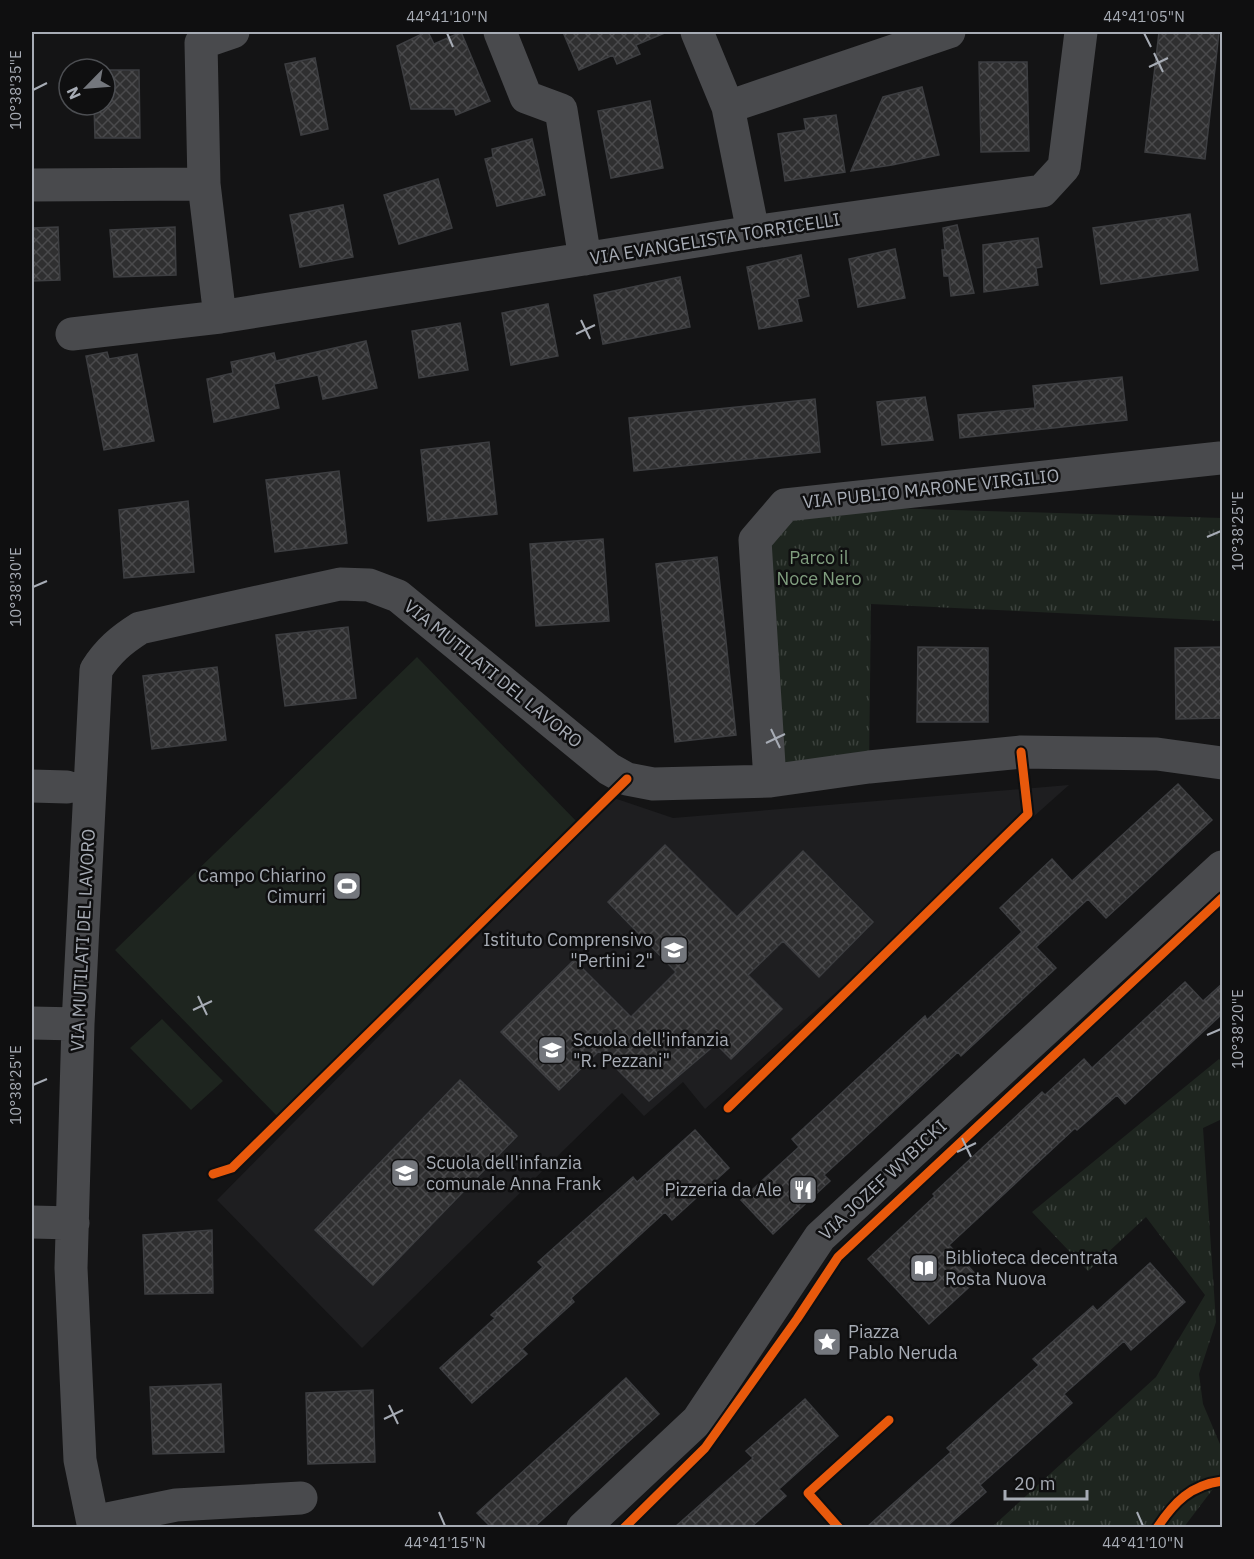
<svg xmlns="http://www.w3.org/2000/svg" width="1254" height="1559" viewBox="0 0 1254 1559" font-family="'IBM Plex Sans',sans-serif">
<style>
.built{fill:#1e1e20}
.park{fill:url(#park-tufts)}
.pitch{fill:#1e251f}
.building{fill:url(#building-cross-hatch);stroke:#3d3e41;stroke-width:1.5}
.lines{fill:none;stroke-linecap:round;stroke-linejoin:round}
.minor{stroke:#494a4d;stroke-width:33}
.cycleway-casing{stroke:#0f0f10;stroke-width:13}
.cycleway{stroke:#e8590c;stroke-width:9}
.ticks{fill:none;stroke:#a7acb5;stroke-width:2}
.labels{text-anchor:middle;stroke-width:5;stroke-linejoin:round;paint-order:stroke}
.street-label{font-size:18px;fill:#a7acb5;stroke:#0f0f10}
.park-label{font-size:18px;fill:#809e7f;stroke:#0f0f10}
.poi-label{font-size:18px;fill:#a7acb5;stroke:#0f0f10;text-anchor:start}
.neatline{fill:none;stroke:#a7acb5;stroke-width:2}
.ticks-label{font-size:15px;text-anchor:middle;fill:#a7acb5}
</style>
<defs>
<pattern id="park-tufts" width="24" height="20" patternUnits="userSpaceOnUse" patternTransform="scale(1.5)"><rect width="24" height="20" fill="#1e251f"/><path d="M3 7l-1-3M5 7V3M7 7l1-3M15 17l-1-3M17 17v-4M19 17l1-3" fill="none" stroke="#3c423d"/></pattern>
<pattern id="building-cross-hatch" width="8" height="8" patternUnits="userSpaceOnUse" patternTransform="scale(1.5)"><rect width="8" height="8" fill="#2f2f30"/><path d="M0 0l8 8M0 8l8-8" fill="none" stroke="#4a4a4c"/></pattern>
</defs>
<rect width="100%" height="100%" fill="#141415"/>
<!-- built -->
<path class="built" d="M1069,785L705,1109L683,1082L644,1116L622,1093L362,1348L217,1200L614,798L673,818Z"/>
<!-- park -->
<path class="park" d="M785,505L1222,518V621L871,604L869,767L770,781L755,540Z
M1219,1059L1222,1062V1119L1203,1128L1216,1322L1199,1374L1203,1404L1222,1449L1219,1481L1184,1527H992L1156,1377L1205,1295L1146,1217L1088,1271L1032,1212Z"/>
<!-- pitch -->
<path class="pitch" d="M417,657L578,823L277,1116L115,950Z
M162,1019L223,1081L191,1110L130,1048Z"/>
<!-- building -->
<path class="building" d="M426,32H428L434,44L461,32L490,101L456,115L454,109H411L397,46Z
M563,32H667L636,45L640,54L617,64L613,55L579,70Z
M1159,32H1219L1205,159L1145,152Z
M315,58L328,129L301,135L285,64Z
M979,62H1027L1029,151L981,152Z
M105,70H139L140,138H95L94,105H105Z
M922,87L939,155L892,165L851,171L883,97Z
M650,101L663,168L611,178L598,111Z
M836,115L845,172L785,181L778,134L806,130L804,119Z
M532,139L545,195L497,206L485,159L493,157L492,149Z
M438,179L452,228L399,244L384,195Z
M343,205L353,257L300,267L290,215Z
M1190,214L1198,270L1101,284L1093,228Z
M957,225L974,293L951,296L949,276H944L942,250H945L943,228Z
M58,227L60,280L32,281V228Z
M175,227L176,275L114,277L110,230Z
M1038,238L1042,267L1036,268L1038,285L984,292L983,245Z
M895,249L905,298L858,307L849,259Z
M801,255L809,296L797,299L802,321L759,329L747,267Z
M680,277L690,327L603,344L594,295Z
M548,304L558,356L511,365L502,313Z
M460,323L468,370L419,378L412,331Z
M366,341L377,388L323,399L318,375L274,384L279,408L214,422L207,379L233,373L231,362L274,353L276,361Z
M107,352L109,359L137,354L154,441L104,450L86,356Z
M1122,377L1127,420L960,438L958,415L1035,408L1033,386Z
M925,397L933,440L882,445L877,402Z
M815,399L820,452L634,471L629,418Z
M489,442L497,514L428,521L421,450Z
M339,471L347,543L275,552L266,480Z
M188,501L194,572L124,578L119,510Z
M603,539L609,621L536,626L530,544Z
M717,557L736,735L675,742L656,564Z
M348,627L356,698L285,706L276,635Z
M918,647L988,648V722H917Z
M1222,647V718L1176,719L1175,648Z
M217,667L226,740L152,749L143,676Z
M1178,784L1212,820L1106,918L1088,899L1036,947L1056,968L961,1056L958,1052L824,1175L830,1181L773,1234L741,1200L799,1147L792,1139L925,1016L927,1020L1022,932L1000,908L1052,859L1072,881Z
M665,845L737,917L803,851L873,922L819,977L783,941L748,975L782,1009L731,1059L716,1044L649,1101L599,1051L559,1090L501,1032L574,960L631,1017L676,972L608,902Z
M1185,982L1203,1001L1222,984V1014L1125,1104L1117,1095L1077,1130L1075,1128L949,1245L979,1278L929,1324L868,1259L935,1196L933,1194L1042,1092L1045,1095L1084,1059L1092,1068Z
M460,1080L517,1136L373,1285L315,1230Z
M695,1130L729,1168L672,1220L665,1212L571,1298L574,1302L522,1349L527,1354L472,1403L440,1368L495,1318L491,1315L543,1267L538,1262L633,1177L637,1182Z
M212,1230L213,1293L145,1294L143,1235Z
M1150,1263L1185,1302L1131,1350L1124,1341L1064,1394L1072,1403L980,1485L986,1492L946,1527H867L951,1452L947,1448L1039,1365L1033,1359L1093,1306L1097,1311Z
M626,1378L659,1414L534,1527H491L477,1513Z
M221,1384L224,1452L153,1454L150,1387Z
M373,1390L375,1462L308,1464L306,1393Z
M805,1399L838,1436L779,1489L786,1496L751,1527H675L753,1458L746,1451Z"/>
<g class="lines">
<!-- minor -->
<path class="minor" d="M500,32L526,97L561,110L585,259
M697,32L728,107L753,232
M201,43L204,184L220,317
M201,43L233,32
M728,107L949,32
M32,185L204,184
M72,334L220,317L753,232L1042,191L1064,167L1081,32
M770,781L755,540L785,505L1220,458
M32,786L67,787
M32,1023L78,1024
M32,1222L73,1223
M93,1522L176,1505L301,1498
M94,1528L80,1460L71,1268L78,1024L96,670C108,651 121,640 140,628L340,584L369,585L398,596L609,769L627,779L653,784L770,781L869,767L1021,752L1157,754L1222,763
M583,1528L698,1420L820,1237L1222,867"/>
<!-- cycleway casing -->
<g class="cycleway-casing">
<path id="cycleway" d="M728,1108L1028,814L1021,752
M213,1174L232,1168L627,779
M624,1528L705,1448L797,1319L838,1257L1222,898
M839,1528L808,1493L889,1420
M1157,1528C1174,1502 1191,1485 1222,1481"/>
</g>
<!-- cycleway -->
<use href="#cycleway" class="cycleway"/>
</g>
<!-- ticks -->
<path class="ticks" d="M447,33L453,47M1144,33L1151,47M1154,53L1163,72M1149,67L1168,58M33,90L47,83M581,320L590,339M576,334L595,325M1207,537L1221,531M33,587L47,581M771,729L780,748M766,743L785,734M198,996L207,1015M193,1010L212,1001M1207,1035L1221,1029M33,1085L47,1079M962,1138L971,1157M957,1152L976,1143M389,1405L398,1424M384,1419L403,1410M439,1512L445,1526M1137,1512L1143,1526"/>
<!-- icons -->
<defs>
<g id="stadium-square" transform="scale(1.5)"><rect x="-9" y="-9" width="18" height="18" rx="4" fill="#74777d" stroke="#0f0f10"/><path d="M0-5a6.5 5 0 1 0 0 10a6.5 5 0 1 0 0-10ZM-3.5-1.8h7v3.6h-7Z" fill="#fff"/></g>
<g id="school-square" transform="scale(1.5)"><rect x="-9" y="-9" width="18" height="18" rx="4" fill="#74777d" stroke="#0f0f10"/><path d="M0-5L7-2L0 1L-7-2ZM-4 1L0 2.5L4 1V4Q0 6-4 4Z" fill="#fff"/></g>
<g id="restaurant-square" transform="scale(1.5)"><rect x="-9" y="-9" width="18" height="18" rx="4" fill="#74777d" stroke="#0f0f10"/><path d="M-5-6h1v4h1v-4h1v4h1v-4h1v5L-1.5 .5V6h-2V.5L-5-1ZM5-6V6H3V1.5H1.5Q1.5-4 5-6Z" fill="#fff"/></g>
<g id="library-square" transform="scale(1.5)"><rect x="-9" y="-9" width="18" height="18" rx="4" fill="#74777d" stroke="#0f0f10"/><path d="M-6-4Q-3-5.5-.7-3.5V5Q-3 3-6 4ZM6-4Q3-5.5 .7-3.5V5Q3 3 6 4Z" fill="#fff"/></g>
<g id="sight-square" transform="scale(1.5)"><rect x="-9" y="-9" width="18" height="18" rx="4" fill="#74777d" stroke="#0f0f10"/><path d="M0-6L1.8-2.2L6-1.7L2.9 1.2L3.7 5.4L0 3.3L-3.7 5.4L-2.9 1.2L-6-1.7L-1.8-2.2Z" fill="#fff"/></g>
</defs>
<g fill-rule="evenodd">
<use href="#stadium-square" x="347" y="886"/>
<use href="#school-square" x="674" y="950"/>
<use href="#school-square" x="552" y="1050"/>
<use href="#school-square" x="405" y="1173"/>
<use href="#restaurant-square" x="803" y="1190"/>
<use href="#library-square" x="924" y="1268"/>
<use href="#sight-square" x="827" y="1342"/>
</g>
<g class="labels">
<!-- street labels -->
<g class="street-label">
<text transform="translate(715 239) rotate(-9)" y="6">VIA EVANGELISTA TORRICELLI</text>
<text transform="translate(931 489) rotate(-6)" y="6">VIA PUBLIO MARONE VIRGILIO</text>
<text transform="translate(493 674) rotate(39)" y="6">VIA MUTILATI DEL LAVORO</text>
<text transform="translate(83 940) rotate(-87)" y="6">VIA MUTILATI DEL LAVORO</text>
<text transform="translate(883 1180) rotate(-43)" y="6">VIA JOZEF WYBICKI</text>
</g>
<!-- park labels -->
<g class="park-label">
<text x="819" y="564">Parco il<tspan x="819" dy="21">Noce Nero</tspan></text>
</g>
<!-- poi labels -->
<g class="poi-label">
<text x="326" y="882" text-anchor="end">Campo Chiarino<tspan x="326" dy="21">Cimurri</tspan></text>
<text x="653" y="946" text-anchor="end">Istituto Comprensivo<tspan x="653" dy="21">"Pertini 2"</tspan></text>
<text x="573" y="1046">Scuola dell'infanzia<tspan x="573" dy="21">"R. Pezzani"</tspan></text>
<text x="426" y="1169">Scuola dell'infanzia<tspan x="426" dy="21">comunale Anna Frank</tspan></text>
<text x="782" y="1196" text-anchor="end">Pizzeria da Ale</text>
<text x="945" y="1264">Biblioteca decentrata<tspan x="945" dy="21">Rosta Nuova</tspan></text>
<text x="848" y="1338">Piazza<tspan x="848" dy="21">Pablo Neruda</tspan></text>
</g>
</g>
<!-- border -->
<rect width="1254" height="1559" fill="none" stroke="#0f0f10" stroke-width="66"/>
<!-- north arrow -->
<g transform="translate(87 87) rotate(245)"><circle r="28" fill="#0f0f10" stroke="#4c4e52" stroke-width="1.5"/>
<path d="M0-4.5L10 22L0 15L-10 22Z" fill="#74777d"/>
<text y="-9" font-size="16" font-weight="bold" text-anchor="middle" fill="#a7acb5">N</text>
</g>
<!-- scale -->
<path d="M1005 1490v9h82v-9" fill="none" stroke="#a7acb5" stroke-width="3"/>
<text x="1014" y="1490" font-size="18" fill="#a7acb5" stroke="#0f0f10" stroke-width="4.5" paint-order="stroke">20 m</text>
<rect x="33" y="33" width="1188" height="1493" class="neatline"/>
<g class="ticks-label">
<text x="447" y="22">44°41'10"N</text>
<text x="1144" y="22">44°41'05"N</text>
<text transform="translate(16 90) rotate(-90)" y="5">10°38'35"E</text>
<text transform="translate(1238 531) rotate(-90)" y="5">10°38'25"E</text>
<text transform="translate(16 587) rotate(-90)" y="5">10°38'30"E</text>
<text transform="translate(1238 1029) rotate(-90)" y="5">10°38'20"E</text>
<text transform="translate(16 1085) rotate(-90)" y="5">10°38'25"E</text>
<text x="445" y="1548">44°41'15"N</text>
<text x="1143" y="1548">44°41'10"N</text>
</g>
</svg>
